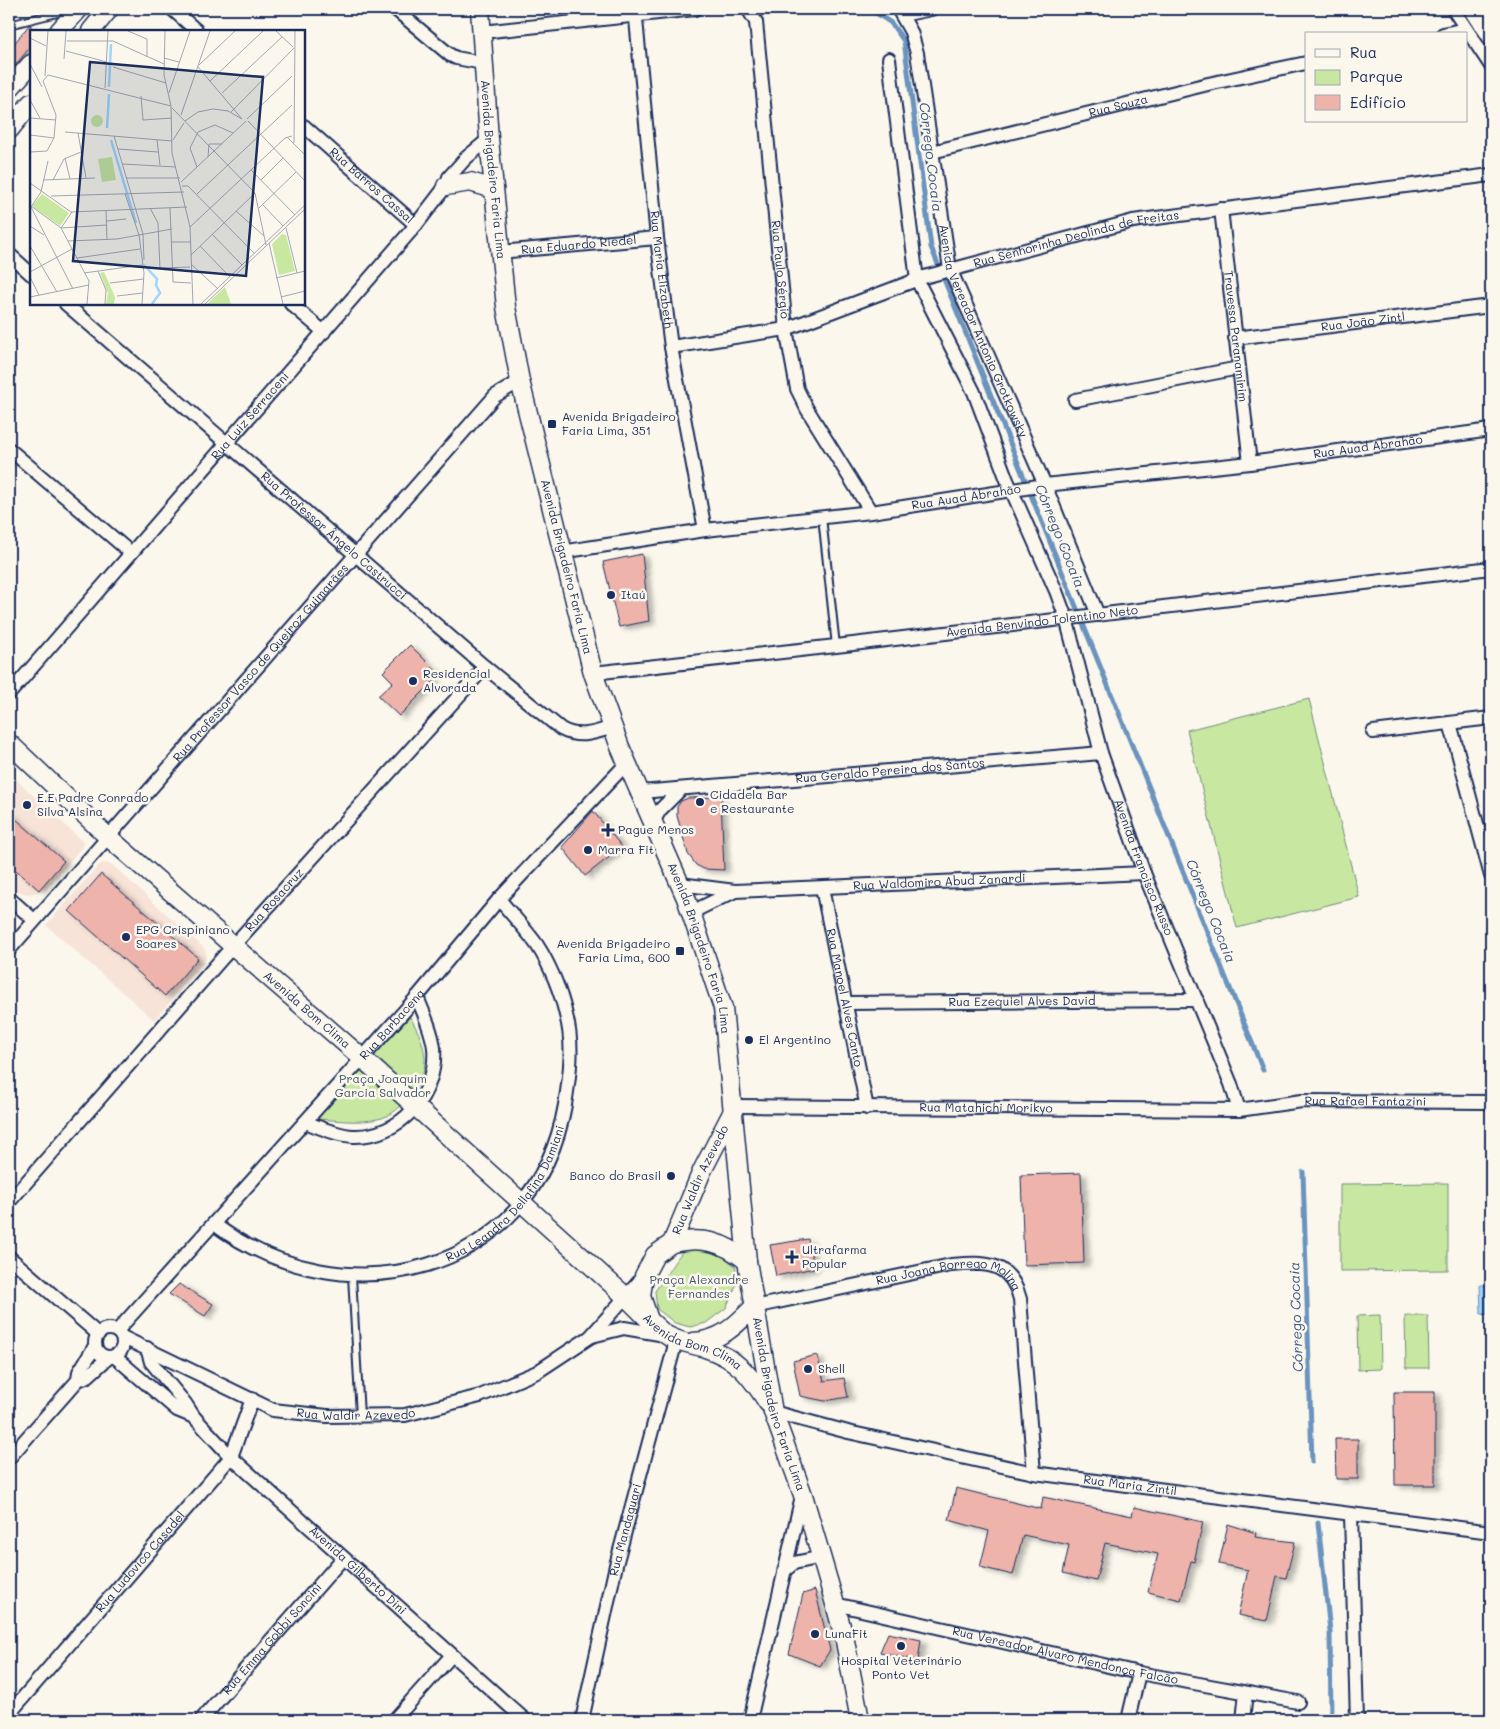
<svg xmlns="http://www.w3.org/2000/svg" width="1500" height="1729" viewBox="0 0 1500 1729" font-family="Mali,sans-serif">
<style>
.built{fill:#f7e3d8}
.green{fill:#c8e7a0;stroke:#728b7f}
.water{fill:#9fd5fe;stroke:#6a93be}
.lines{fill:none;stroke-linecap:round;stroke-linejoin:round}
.stream{stroke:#6a93be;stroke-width:5}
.building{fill:#eeb3aa;stroke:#1b2f5e;filter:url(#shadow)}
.service-casing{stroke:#1b2f5e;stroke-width:10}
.minor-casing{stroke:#1b2f5e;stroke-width:16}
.secondary-casing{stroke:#1b2f5e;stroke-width:21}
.service{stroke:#fbf7ec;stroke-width:6}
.minor{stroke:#fbf7ec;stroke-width:12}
.secondary{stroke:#fbf7ec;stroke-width:18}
.poi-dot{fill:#1b2f5e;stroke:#fbf7ec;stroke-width:2}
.labels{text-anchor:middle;stroke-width:5;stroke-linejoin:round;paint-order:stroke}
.street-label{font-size:12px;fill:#1b2f5e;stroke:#fbf7ec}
.poi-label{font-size:12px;fill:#1b2f5e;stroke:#fbf7ec;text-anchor:start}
.park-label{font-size:12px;fill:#3e546b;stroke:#fbf7ec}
.water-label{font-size:14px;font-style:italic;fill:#3c5886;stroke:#fbf7ec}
.inset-river{fill:none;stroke:#9fd5fe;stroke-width:2.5}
.inset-road{fill:none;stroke:#a1a7b3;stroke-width:1}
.view{fill:#1b2f5e;fill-opacity:0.15;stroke:#1b2f5e;stroke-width:2.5}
.inset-edge{fill:none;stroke:#1b2f5e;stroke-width:2.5}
</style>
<defs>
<filter id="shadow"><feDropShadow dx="5.5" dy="3" stdDeviation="2.5" flood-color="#0004"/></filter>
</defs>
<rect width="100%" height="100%" fill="#fbf7ec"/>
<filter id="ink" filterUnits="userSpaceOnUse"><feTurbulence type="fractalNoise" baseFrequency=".02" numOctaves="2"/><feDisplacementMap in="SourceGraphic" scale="10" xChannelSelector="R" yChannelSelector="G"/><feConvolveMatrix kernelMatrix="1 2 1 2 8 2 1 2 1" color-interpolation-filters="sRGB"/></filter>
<g filter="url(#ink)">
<!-- built -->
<path class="built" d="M9,773L83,842L82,847L46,889L39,892L27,894L15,890L9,885Z
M105,863L112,865L205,949L206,956L203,964L154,1020L46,925L100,864Z"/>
<!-- green -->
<path class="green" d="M1309,699L1359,897L1237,928L1187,730Z
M410,1017C428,1047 433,1073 406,1100C398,1109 393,1114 382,1118C360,1124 338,1120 316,1119Z
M1448,1183V1270L1340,1271V1184Z
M688,1246L712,1248L735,1266L738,1281L726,1308L706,1323L690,1327L675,1323L657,1309L655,1291C667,1276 674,1259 688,1246Z
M1380,1315L1381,1369L1358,1370L1357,1316Z
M1405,1316H1428L1429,1368H1406Z"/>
<!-- water -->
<path class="water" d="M1480,1285H1491V1314H1481Z"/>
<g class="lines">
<!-- stream -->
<path class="stream" d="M870,9L891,23L904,41L931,247L1263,1070
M1303,1172L1312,1462
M1318,1523L1330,1631L1331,1720"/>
</g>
<!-- building -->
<path class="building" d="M29,25H31V46L9,73V50Z
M642,554L649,621L619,627L603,562Z
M410,645L436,671L431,676L435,680L399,716L378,696L393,682L383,672Z
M721,797L724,870L704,869L696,865L688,854L677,816V807L681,801L688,798Z
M593,811L622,847L585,876L562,847Z
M9,813L64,861L39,890L9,864Z
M101,874L198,958L165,996L69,911Z
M1081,1173L1084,1263L1024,1265L1021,1175Z
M808,1239L814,1268L776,1276L770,1245Z
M179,1284L213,1304L205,1316L169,1294Z
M817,1355L824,1381L844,1378L848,1397L825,1401L800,1396L793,1361Z
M1394,1392H1435V1485H1395Z
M1335,1439H1358V1479H1336Z
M956,1488L1041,1509L1043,1497L1132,1516L1134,1507L1203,1522L1194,1562L1191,1561L1181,1600L1148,1592L1158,1554L1105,1543L1096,1581L1063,1573L1069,1545L1023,1535L1013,1575L980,1567L989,1531L949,1520Z
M1228,1524L1256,1533L1255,1537L1295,1542L1286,1578L1277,1576L1267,1621L1238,1615L1248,1570L1219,1564Z
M815,1590L830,1650L820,1666L789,1654L803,1594Z
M888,1633L921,1640L918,1661L880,1652Z"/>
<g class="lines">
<!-- service casing -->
<g class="service-casing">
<path id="service" d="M9,25L73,9
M822,517L836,646
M352,1276L360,1416"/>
</g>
<!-- minor casing -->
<g class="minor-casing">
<g id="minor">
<path d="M172,9L197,31"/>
<path d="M395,9L450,55L456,58L483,63"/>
<path id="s1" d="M635,9L657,238L671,347L705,530"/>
<path id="s2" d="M748,9L756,22L786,329L797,389L807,409L871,512"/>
<path id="s3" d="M898,9L911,32L917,53L950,269L1045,485L1098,615"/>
<path d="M1453,9L1491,66"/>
<path d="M902,15L931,9"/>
<path d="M482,32L695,9"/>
<path d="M1443,34L1465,29"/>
<path id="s4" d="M889,59L917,280L974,392L1007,480L1056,591L1066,618L1101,753L1144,873L1231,1084L1239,1110"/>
<path id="s5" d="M304,126L416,225"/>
<path id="s6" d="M932,152L1208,84L1306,63"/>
<path id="s7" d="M1221,209L1250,463"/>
<path id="s8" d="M500,252L657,238"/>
<path d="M9,254L31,274"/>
<path id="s9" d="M66,304L485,667L561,729C579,739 594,733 613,727"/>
<path d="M291,304L324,332"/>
<path id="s10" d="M1235,338L1491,306"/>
<path id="s11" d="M671,347L786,329L924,277L1133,221L1491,175"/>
<path d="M1075,400L1239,368"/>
<path d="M9,449L131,553"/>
<path id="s12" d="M561,552L705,530L871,512L1045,485L1250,463L1491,430"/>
<path id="s13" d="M593,673L836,646L1491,568"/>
<path id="s14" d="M9,694L416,225L446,186L449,177L466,158L489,139"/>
<path d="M1450,723L1491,876"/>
<path d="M1373,732L1491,718"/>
<path id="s15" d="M641,792L1101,753"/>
<path d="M653,822L660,810L681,789"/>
<path id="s16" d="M680,884L735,891L1144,873"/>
<path id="s17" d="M822,888L867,1108"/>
<path d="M9,898L34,920"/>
<path d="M692,912L735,891"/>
<path id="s18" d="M9,950L495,396L520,381"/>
<path id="s19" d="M847,1003L1197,1000"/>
<path id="s20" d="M732,1106L1239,1110L1302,1101L1491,1102"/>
<path d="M305,1122C321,1128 337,1135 353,1136C400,1138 438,1094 434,1048C432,1031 424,1014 417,997"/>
<path id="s21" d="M9,1202L232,947L485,667"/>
<path id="s22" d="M214,1224C344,1321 535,1276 565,1105C570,1074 574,1045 566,1015C561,992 550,965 537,945C526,929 511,914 499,899"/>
<path d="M9,1257L98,1334"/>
<path id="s23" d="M754,1307L951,1265C986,1262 1010,1261 1020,1299L1034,1473"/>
<circle cx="109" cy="1343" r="14"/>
<path id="s24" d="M117,1331L417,997L499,899L627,763"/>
<path d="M592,1336L624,1328L665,1335"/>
<path id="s25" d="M122,1337L273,1410L327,1416L405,1415L480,1396L537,1372L590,1337L644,1276"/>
<path id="s26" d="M147,1348L151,1362L185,1403L194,1417L231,1457L525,1720"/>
<path d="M114,1356L177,1410L194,1417"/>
<path d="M78,1380L79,1372L95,1346"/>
<path id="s27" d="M773,1412L848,1432L1034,1473L1491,1532"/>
<path d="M9,1458L78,1380L88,1376L109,1357"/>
<path d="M1351,1515L1357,1720"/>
<path d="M784,1571L794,1563L822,1557"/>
<path id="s28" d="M835,1604L1139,1673L1298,1702"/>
<path id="s29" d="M9,1714L231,1457L252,1399"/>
<path id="s30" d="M201,1720L343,1558"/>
<path d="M394,1720L452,1655"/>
<path id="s31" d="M582,1720L616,1565L676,1341"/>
<path d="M750,1720L802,1496"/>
<path d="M1128,1720L1139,1673"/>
<path d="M1243,1720L1246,1693"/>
</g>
</g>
<!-- secondary casing -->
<g class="secondary-casing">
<g id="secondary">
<path id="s32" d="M480,9L489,139L506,307L520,381L593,673L620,747L686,898L723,1008L747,1261L773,1412L803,1495L835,1604L845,1641L860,1720"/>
<path d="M59,31L79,9"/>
<path d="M91,31L109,9"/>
<path d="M9,89L31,64"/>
<path d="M9,130L31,103"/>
<path d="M446,186L470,182L494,189"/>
<path id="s33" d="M9,743L107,836L362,1058L625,1296C637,1307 656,1329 668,1336C679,1342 692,1344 705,1348C737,1358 750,1375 768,1403"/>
<path d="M672,1243C702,1236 724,1242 747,1261"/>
<path id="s34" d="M648,1317L641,1296L644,1276L655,1255L672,1243L702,1171L733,1111"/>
<path d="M693,1342C721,1341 735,1326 754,1307"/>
</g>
</g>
<!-- service -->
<use href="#service" class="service"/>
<!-- minor -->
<use href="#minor" class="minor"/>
<!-- secondary -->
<use href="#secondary" class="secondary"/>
</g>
</g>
<!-- markers -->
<g class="poi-dot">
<rect x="547" y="419" width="10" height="10" rx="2.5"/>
<circle cx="611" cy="595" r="5"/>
<circle cx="413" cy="681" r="5"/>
<circle cx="700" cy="802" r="5"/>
<circle cx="27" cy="805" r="5"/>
<path d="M605.5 822.5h5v5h5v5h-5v5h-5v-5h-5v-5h5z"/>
<circle cx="588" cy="850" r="5"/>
<circle cx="126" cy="937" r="5"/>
<rect x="675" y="946" width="10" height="10" rx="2.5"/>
<circle cx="749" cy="1040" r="5"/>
<circle cx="671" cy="1176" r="5"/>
<path d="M789.5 1249.5h5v5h5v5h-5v5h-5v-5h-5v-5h5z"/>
<circle cx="808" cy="1369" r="5"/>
<circle cx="815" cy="1634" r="5"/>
<circle cx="901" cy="1646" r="5"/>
</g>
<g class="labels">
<!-- street labels -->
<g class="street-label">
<text dy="4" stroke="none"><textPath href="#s6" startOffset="192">Rua Souza</textPath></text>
<text dy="4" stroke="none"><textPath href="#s32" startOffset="161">Avenida Brigadeiro Faria Lima</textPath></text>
<text dy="4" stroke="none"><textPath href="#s5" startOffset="90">Rua Barros Cassal</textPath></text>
<text dy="4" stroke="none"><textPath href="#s11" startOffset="421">Rua Senhorinha Deolinda de Freitas</textPath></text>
<text dy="4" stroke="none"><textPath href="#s8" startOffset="79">Rua Eduardo Riedel</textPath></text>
<text dy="4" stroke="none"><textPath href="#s2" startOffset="264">Rua Paulo Sérgio</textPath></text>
<text dy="4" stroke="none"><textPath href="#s1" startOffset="262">Rua Maria Elizabeth</textPath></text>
<text dy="4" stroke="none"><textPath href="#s10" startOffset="129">Rua João Zintl</textPath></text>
<text dy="4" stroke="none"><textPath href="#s3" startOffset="336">Avenida Vereador Antonio Grotkowsky</textPath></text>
<text dy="4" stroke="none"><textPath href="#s7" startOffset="128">Travessa Paranamirim</textPath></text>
<text dy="4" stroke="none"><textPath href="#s14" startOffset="368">Rua Luiz Serraceni</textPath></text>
<text dy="4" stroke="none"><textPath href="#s12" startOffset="814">Rua Auad Abrahão</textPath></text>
<text dy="4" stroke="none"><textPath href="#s12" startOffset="409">Rua Auad Abrahão</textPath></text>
<text dy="4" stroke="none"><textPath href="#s9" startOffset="354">Rua Professor Ângelo Castrucci</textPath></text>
<text dy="4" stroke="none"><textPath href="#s32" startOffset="566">Avenida Brigadeiro Faria Lima</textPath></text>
<text dy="4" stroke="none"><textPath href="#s13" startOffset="452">Avenida Benvindo Tolentino Neto</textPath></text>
<text dy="4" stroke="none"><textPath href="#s18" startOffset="382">Rua Professor Vasco de Queiroz Guimarães</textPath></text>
<text dy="4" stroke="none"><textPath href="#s15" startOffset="250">Rua Geraldo Pereira dos Santos</textPath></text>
<text dy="4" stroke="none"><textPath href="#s4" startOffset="854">Avenida Francisco Russo</textPath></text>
<text dy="4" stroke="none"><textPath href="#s16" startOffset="260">Rua Waldomiro Abud Zanardi</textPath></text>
<text dy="4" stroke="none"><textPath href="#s21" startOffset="402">Rua Rosacruz</textPath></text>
<text dy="4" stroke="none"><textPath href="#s32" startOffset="971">Avenida Brigadeiro Faria Lima</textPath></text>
<text dy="4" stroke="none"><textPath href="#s17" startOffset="112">Rua Manoel Alves Canto</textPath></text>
<text dy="4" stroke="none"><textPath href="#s19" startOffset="175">Rua Ezequiel Alves David</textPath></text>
<text dy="4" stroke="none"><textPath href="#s33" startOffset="400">Avenida Bom Clima</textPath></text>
<text dy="4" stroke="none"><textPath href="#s24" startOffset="412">Rua Barbacena</textPath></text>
<text dy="4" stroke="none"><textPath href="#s20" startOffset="634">Rua Rafael Fantazini</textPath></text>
<text dy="4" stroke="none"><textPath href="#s20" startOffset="254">Rua Matahichi Morikyo</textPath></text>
<text dy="4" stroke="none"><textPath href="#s34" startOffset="156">Rua Waldir Azevedo</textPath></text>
<text dy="4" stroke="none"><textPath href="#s22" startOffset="336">Rua Leandra Dellafina Damiani</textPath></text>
<text dy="4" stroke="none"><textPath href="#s23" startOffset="202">Rua Joana Borrego Molina</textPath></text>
<text dy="4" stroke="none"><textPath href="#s33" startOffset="911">Avenida Bom Clima</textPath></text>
<text dy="4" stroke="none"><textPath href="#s32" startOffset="1436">Avenida Brigadeiro Faria Lima</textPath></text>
<text dy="4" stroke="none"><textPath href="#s25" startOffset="251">Rua Waldir Azevedo</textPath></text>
<text dy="4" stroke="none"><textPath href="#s27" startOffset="365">Rua Maria Zintil</textPath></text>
<text dy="4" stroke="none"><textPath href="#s31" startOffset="195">Rua Mandaguari</textPath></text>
<text dy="4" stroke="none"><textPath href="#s29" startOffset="201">Rua Ludovico Casadel</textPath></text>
<text dy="4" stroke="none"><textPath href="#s26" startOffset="309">Avenida Gilberto Dini</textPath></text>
<text dy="4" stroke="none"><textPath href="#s30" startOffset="108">Rua Emma Gobbi Soncini</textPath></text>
<text dy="4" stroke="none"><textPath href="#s28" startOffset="236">Rua Vereador Álvaro Mendonça Falcão</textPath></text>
</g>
<!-- poi labels -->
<g class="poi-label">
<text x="562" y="421">Avenida Brigadeiro<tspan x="562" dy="14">Faria Lima, 351</tspan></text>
<text x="621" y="599">Itaú</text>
<text x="423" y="678">Residencial<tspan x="423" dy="14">Alvorada</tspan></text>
<text x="710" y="799">Cidadela Bar<tspan x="710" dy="14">e Restaurante</tspan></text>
<text x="37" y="802">E.E Padre Conrado<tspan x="37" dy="14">Silva Alsina</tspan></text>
<text x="618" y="834">Pague Menos</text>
<text x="598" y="854">Marra Fit</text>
<text x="136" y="934">EPG Crispiniano<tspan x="136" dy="14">Soares</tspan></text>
<text x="670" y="948" text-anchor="end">Avenida Brigadeiro<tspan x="670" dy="14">Faria Lima, 600</tspan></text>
<text x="759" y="1044">El Argentino</text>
<text x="661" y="1180" text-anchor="end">Banco do Brasil</text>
<text x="802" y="1254">Ultrafarma<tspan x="802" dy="14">Popular</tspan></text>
<text x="818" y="1373">Shell</text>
<text x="825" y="1638">LunaFit</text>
<text x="901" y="1665" text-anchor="middle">Hospital Veterinário<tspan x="901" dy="14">Ponto Vet</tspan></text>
</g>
<!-- park labels -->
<g class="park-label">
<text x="383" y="1083">Praça Joaquim<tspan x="383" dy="14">Garcia Salvador</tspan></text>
<text x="699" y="1284">Praça Alexandre<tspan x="699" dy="14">Fernandes</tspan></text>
</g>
<!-- water labels -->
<g class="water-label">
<text transform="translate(931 157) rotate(83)" y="5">Córrego Cocaia</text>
<text transform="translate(1060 536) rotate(68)" y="5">Córrego Cocaia</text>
<text transform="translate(1211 911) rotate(68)" y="5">Córrego Cocaia</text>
<text transform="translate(1296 1317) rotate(-92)" y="5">Córrego Cocaia</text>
</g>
</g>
<!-- overview -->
<g transform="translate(30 30)">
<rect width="275" height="275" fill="#fbf7ec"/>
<path d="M61 91a6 6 0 1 1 12 0a6 6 0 1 1-12 0ZM82,127L86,150L72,152L68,129ZM12,164L39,183L30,196L2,176ZM252,204L256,205L265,241L249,245L242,214ZM74,242L85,267L84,274H76L78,263L70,243ZM195,257L201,274H177Z" fill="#c8e7a0"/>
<path class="inset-river" d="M79,57L81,14M77,98L79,64M81,110L106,193M114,235L127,249L126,255L130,263L122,274"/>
<path class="inset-road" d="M98,1L117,9V27M135,1L134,45L141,76L142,123L160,197L163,274M246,1L263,17M0,8L16,16M37,11H83L134,34M36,21L77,32M134,28L149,32M34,29L36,1M0,34L12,57M169,35L205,1M83,37L136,53M168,37L212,89M15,46L18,1M13,51L18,45L141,76M180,51L233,1M75,58L78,1M139,63L160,1M192,63L252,7M111,66L113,90L142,88M0,70L10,88M142,78L225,163L236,215M201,82L264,18M151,85L180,1M0,88L26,90M217,89L262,46M155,91L168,82L183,79L198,81L212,89M218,91L275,151M35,102L142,111M48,103L56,148M0,105L24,108M84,106L113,204L114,230M257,107L275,125M127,110L130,135M143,110L154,93M264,113L265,1M88,119L128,122M0,122L17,121L24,108L26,85L13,51M178,127L179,114H192M35,128L40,149M18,131L11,162L1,177L43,259M93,134L146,137M167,137L160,118L168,102L185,95L203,103M221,140L265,185M96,148H150M13,150L65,148M23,150L34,129L51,122M231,150L253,128M151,152L216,91M0,153L41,182L157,177M152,156H158L224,223M95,164L109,205L114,243L112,274M167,164L262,75M21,166L154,162M233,175L253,196M1,176L31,198L59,251L57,274M120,178L128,193L130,238L160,237M140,178L143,252L161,253M229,178L266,142M76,180L77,210M206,181L234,206M77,191L96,189M0,196L14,205M160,197L255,108L262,106M31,198L77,195M31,198L42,182M256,198L267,243M182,204L212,235M38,211L87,209L142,199M142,212H161M239,213L253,274M0,216L27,262M170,216L200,247M161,225L225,163M47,228L110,219M161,234L188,259M68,241L76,260L75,274M0,242L42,219M54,243L112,235M0,247L9,265M246,248L275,241M80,253L114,249M87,266L113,263M0,267L59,255M251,267L275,261M171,274L275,175M175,274L275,179"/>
<path class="view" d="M60,32L233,47L216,246L43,231Z"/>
<rect width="275" height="275" class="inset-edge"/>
</g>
<!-- margin -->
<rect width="1500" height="1729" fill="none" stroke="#fbf7ec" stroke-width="30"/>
<rect x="15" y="15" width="1470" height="1699" fill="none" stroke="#1b2f5e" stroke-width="2" filter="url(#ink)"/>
<!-- legend -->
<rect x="1305" y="32" width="162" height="90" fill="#fbf7ec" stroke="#a1a7b3"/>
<rect x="1315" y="49" width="25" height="8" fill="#fbf7ec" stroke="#a1a7b3"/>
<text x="1350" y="58" font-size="15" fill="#1b2f5e">Rua</text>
<rect x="1315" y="70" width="25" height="15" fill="#c8e7a0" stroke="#a1a7b3"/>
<text x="1350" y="82" font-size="15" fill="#1b2f5e">Parque</text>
<rect x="1315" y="95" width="25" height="15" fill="#eeb3aa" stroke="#a1a7b3"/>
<text x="1350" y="108" font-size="15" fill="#1b2f5e">Edifício</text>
</svg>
